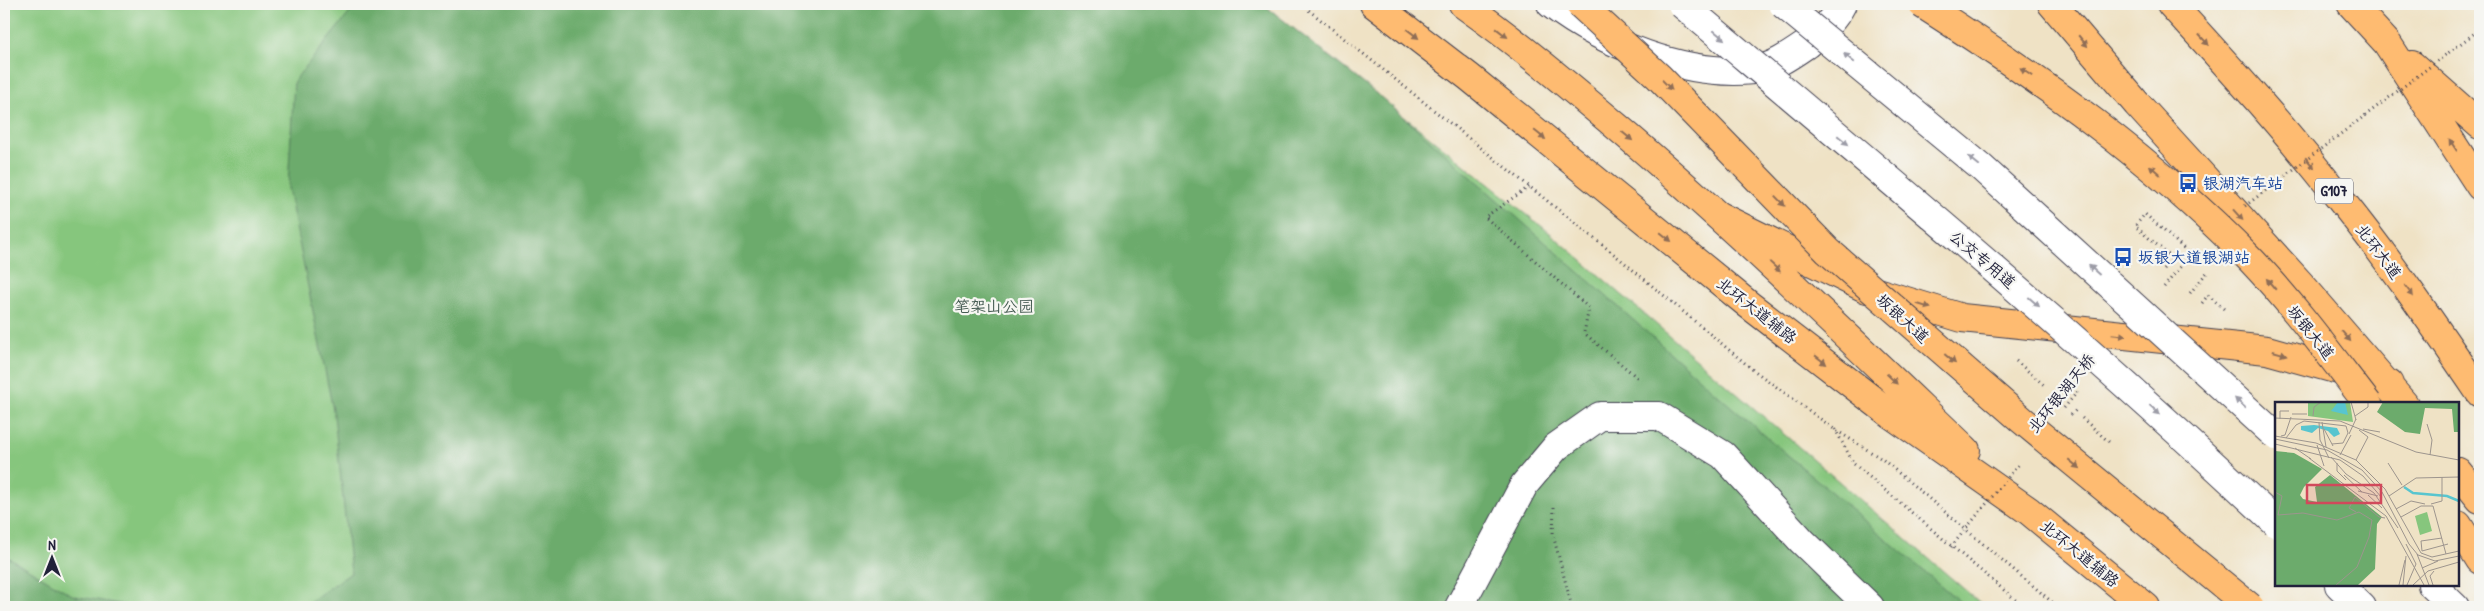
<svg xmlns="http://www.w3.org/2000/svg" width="2484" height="611" viewBox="0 0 2484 611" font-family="'Patrick Hand','LXGW WenKai TC',sans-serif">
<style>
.green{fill:#86c67d;stroke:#54745c}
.forest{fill:#6cab6c;stroke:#476654}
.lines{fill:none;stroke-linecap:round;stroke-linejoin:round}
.minor-casing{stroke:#413f50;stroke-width:30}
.major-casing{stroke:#413f50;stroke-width:30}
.highway-casing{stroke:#413f50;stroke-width:30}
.path{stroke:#413f50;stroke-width:3;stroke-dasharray:1 4;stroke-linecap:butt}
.minor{stroke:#fff;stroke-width:28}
.major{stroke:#febb71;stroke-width:28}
.highway{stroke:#febb71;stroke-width:28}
.minor-bridge-casing{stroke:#413f50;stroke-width:30;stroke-linecap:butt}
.major-bridge-casing{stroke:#413f50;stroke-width:30;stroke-linecap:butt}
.path-bridge{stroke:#413f50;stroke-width:3;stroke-dasharray:1 4;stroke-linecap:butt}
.minor-bridge{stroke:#fff;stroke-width:28}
.major-bridge{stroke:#febb71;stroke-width:28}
.oneway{fill:#906e56}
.oneway2{fill:#9c9ca7}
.labels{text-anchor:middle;stroke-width:4.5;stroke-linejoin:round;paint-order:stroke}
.shield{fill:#f6f6f2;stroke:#626272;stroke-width:1}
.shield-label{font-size:15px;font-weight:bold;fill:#22223b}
.transit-label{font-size:16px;fill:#164399;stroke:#f6f6f2;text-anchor:start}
.street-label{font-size:16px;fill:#22223b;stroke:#f6f6f2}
.park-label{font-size:16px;fill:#455b52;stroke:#f6f6f2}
.inset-river{fill:none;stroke:#58c5cf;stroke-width:2.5}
.inset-road{fill:none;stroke:#9d958e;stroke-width:1}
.view{fill:#d1495b;fill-opacity:0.15;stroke:#d1495b;stroke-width:2.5}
.inset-edge{fill:none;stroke:#22223b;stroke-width:2.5}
</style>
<rect width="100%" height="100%" fill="#f6f6f2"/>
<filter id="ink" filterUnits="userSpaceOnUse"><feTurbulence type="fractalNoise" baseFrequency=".02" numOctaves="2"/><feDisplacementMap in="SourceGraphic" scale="10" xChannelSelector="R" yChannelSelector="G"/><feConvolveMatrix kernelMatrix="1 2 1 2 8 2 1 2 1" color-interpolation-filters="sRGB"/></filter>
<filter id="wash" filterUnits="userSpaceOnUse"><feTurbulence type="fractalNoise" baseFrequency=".0096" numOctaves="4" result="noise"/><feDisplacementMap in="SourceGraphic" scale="20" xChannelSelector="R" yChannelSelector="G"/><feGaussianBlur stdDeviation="1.12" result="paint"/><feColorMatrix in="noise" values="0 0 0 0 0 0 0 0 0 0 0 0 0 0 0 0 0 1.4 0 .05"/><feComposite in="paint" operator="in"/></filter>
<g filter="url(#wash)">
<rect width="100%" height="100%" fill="#efe2c5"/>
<!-- green -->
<path class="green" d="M4,4H1263L1550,233L1985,607H4Z"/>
<!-- forest -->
<path class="forest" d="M357,4H1263L1382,98L1735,410L1966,607H302L351,573L334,415L288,188L294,81Z
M4,555L74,596L136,607H4Z"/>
</g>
<g filter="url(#ink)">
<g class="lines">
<!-- minor casing -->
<g class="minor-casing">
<path id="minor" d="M1551,4C1603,44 1686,77 1753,70C1773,68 1791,55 1807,44C1820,34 1835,18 1842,4
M2339,585L2362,607
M2432,585L2455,607
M1459,607L1524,485L1556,447L1600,416H1659L1723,455L1802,541L1870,607"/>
</g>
<!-- major casing -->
<g class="major-casing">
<path id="major" d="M1374,4L1469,77L1749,305L1892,415L2029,511L2146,607
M1463,4C1518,43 1570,87 1622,131C1741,233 1853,342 1966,450
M2458,525L2480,560"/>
</g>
<!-- highway casing -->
<g class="highway-casing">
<path id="highway" d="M2052,4L2137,104L2305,289L2404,404
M2171,4C2229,67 2287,131 2340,199C2390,261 2435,327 2480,393
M2351,4L2387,43L2480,186
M2412,65L2480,125
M1719,216L1867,289L1962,318L2267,350L2389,384
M2458,472L2480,499"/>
</g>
<!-- path -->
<path class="path" d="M1301,4L1620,259L1752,369L1834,429L1882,459L2058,607
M1529,187L1485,217L1589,308L1584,333L1639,379
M2164,269L2173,259L2135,226L2145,214L2197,260
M2190,293L2209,270
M2202,303L2208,295L2224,309
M2016,361L2044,385
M2071,415L2076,410
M2082,418L2109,442
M1835,429L1854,464L2024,607
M1554,507L1553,535L1572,607"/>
<!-- minor -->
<use href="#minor" class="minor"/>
<!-- major -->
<use href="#major" class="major"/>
<!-- highway -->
<use href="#highway" class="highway"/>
<!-- minor-bridge casing -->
<g class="minor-bridge-casing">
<path id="minor-bridge" d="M1682,4C1883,174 2085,342 2276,523
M1783,4L1982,168L2276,436"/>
</g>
<!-- major-bridge casing -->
<g class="major-bridge-casing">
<path id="major-bridge" d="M1580,4L1659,77L1828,251L2022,420L2250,607
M1922,4C2040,79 2153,159 2251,260C2293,304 2330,355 2368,404"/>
</g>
<!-- path-bridge -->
<path class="path-bridge" d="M2245,206L2480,29
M2164,287L2193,251
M2064,408L2079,390
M1951,547L2019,464"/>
<!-- minor-bridge -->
<use href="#minor-bridge" class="minor-bridge"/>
<!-- major-bridge -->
<use href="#major-bridge" class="major-bridge"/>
</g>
<!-- one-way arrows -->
<defs><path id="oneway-solid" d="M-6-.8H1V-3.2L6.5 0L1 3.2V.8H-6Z" transform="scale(1.25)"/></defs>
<g class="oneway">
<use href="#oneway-solid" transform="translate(1502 33) rotate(38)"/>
<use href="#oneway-solid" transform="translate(1413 34) rotate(38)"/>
<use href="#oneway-solid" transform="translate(2204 40) rotate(47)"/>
<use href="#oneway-solid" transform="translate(2083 41) rotate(50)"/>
<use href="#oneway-solid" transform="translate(2026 72) rotate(-145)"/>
<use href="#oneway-solid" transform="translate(1667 85) rotate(46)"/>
<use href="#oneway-solid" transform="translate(1540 135) rotate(39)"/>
<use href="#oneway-solid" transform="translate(1627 136) rotate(40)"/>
<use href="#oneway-solid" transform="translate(2453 145) rotate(-123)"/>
<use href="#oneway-solid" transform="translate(2310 163) rotate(50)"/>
<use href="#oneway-solid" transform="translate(2155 170) rotate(-139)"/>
<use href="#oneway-solid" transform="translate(1780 201) rotate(46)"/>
<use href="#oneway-solid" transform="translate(2238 215) rotate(48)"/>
<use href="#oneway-solid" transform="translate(1666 237) rotate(39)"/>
<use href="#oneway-solid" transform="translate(1775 267) rotate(43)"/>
<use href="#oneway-solid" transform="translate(2271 284) rotate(-130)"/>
<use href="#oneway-solid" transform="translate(2409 291) rotate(53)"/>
<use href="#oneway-solid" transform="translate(1924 306) rotate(17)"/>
<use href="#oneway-solid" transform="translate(2119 335) rotate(6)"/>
<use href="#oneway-solid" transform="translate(2346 336) rotate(49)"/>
<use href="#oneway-solid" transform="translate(2280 353) rotate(16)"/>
<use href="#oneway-solid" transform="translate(1950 359) rotate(41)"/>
<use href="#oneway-solid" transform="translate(1821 360) rotate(38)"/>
<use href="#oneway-solid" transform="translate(1892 379) rotate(44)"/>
<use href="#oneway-solid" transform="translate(2074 464) rotate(40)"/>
</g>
<g class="oneway2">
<use href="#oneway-solid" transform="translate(1719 35) rotate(40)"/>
<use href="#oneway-solid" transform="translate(1849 58) rotate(-140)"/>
<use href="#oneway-solid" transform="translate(1843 140) rotate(40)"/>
<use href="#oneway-solid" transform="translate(1974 161) rotate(-140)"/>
<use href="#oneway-solid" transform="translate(2094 270) rotate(-138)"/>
<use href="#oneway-solid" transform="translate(2034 302) rotate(41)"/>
<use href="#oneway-solid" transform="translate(2240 403) rotate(-138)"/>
<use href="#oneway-solid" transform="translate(2155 410) rotate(42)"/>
</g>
</g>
<!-- icons -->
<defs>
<g id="bus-bare" transform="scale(1.5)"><path d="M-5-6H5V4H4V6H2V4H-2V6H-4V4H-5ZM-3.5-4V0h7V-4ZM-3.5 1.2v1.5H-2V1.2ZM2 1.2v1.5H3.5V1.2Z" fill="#1a4fb4" stroke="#f6f6f2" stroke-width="2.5" paint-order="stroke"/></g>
</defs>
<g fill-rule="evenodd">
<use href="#bus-bare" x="2188" y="183"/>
<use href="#bus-bare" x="2123" y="257"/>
</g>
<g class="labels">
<!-- shield labels -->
<rect class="shield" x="2315" y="178.5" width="38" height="25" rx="4"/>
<g class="shield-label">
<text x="2334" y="196">G107</text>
</g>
<!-- transit labels -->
<g class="transit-label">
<text x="2203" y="189">银湖汽车站</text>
<text x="2138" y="263">坂银大道银湖站</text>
</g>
<!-- street labels -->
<g class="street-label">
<text transform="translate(2379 251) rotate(53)" y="6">北环大道</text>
<text transform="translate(1983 259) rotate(40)" y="6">公交专用道</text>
<text transform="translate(1757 310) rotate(38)" y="6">北环大道辅路</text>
<text transform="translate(1903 318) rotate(42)" y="6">坂银大道</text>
<text transform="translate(2311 332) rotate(51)" y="6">坂银大道</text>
<text transform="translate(2061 393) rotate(-51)" y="6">北环银湖天桥</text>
<text transform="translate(2080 553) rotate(39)" y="6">北环大道辅路</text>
</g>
<!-- park labels -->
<g class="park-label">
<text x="994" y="312">笔架山公园</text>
</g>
</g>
<!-- overview -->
<g transform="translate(2275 402)">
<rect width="184" height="184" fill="#efe2c5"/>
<path d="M33,0H75L78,20L33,14ZM152,110L157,129L145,133L140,114Z" fill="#86c67d"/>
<path d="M108,0H184V30H179L177,7L150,6L145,32L130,30L102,10ZM0,49L19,51L47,67L29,85L25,93L28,97L42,100L40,85L55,73L107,115L102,122L100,167L83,183H0Z" fill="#6cab6c"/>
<path d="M63,0H70L73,13L56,9ZM39,23L62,26L65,32L59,35L53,29L43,26L37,31L26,28V24Z" fill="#58c5cf"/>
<path class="inset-river" d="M129,85L138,91L172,94L184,99"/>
<path class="inset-road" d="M76,0L81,18M17,12H32M38,14L39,5L46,0M80,14L93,5V0M0,16L65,19L141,50L184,58M5,17V9H14M44,20L45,38L54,56M47,20L51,45M152,22L157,38L155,53M49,27L58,44M88,27L105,30M74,32L81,17M0,34L41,41L81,58L110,87L146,151L157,155L184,149M6,34L10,33L16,15M11,36L21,23L29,19L71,24L73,31L68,41L57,42M0,37L52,48L87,68L107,90L134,142L143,153L160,159L184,154M0,42L65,58L88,74L107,96M42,43L49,64M20,46L36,57M65,53L76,33M56,55L71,72L99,91L123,126M34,56L111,114L149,183M81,58L93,35L84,28M62,61V69L71,78M113,61L127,83M69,73L87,90M83,89L103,94M0,90L7,94L3,113L28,111L62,118L84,110L97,118L94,135L82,165L61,183M93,93L107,106M114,94L141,76L184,75M156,102L167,99V75M121,107L136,99L150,102M81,110L74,106L80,95L104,115L110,116M126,115L146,104H158L171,152M167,136L146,139L147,149L173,142M131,142L141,162L132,183M142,152L154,183M147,166L163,159M124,183L130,158M128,183L131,154M138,183L153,169L184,160M158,183L155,174L159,169"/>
<path class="view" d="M32,83H106V101H32Z"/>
<rect width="184" height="184" class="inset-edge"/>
</g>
<!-- margin -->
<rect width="2484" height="611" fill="none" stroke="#f6f6f2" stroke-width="20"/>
<!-- north arrow -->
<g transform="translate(52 558)" stroke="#f6f6f2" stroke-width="4" paint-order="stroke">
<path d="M0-4L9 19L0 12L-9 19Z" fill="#22223b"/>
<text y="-8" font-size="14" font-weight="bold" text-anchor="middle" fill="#22223b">N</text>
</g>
</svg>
